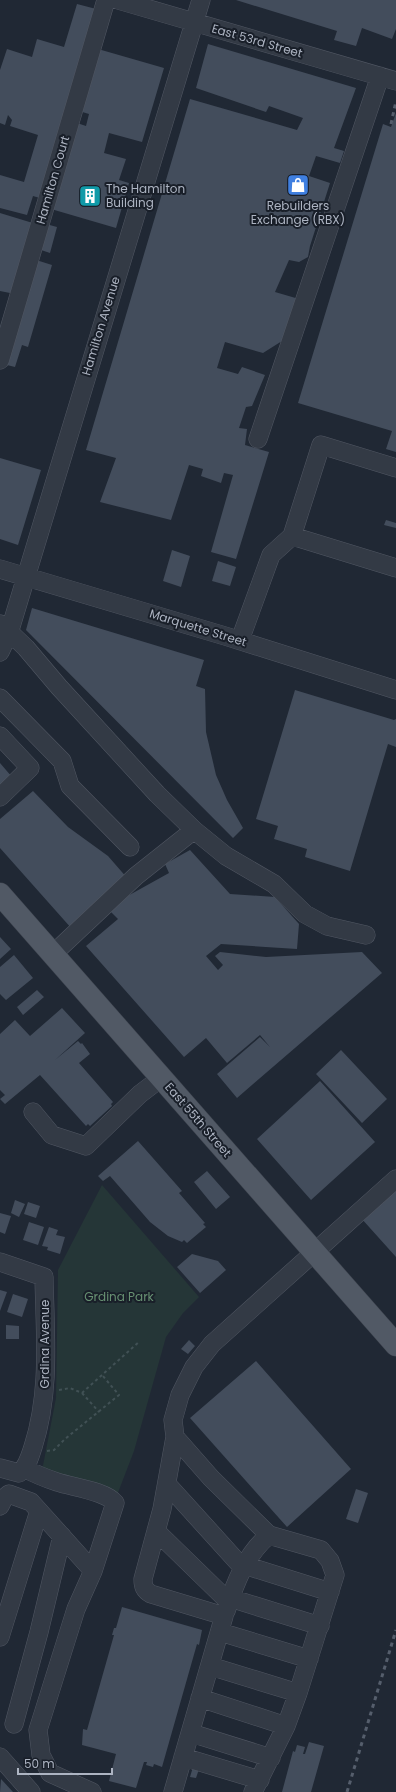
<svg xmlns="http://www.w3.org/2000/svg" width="396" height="1792" viewBox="0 0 396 1792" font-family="Poppins,sans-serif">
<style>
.green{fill:#253637}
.building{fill:#434d5c}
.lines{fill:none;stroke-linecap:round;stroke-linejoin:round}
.minor-casing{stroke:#515763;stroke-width:19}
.major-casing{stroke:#3d434e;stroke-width:23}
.path{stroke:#415155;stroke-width:2;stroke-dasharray:3 3;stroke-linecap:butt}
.minor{stroke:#333a45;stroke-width:18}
.major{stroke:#515965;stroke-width:22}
.rail{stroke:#555e6c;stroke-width:3;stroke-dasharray:4 4;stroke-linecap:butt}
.labels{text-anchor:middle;stroke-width:4;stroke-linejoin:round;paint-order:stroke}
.street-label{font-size:12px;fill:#adb4c2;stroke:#191f29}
.poi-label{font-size:12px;fill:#adb4c2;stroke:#191f29;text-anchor:start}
.park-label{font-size:12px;fill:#679072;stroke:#191f29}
</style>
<rect width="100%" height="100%" fill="#202834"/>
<!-- green -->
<path class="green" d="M102,1185L199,1297L183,1313L166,1337L134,1451L114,1503L40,1481L56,1398L58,1270Z"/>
<!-- building -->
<path class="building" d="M236,0H396V29L392,39L362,28L356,46L334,40L337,31Z
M77,4L100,10L43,199L33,196L27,215L0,208V175L24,182L38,135L10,126L12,120L8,115L5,125L0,123V70L7,49L32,57L37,39L64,47Z
M208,44L356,88L334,148L344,151L340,163L316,156L309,176L330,183L310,246L308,257L299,262L289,260L275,292L299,299L282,341L263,353L225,342L217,368L238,374L242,367L265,375L252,406L246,407L239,428L247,429L245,445L269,452L236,559L211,552L233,475L224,473L221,483L201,476L203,469L189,465L171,520L100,502L116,458L86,450L190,99L297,130L303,118L269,106L266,112L196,88Z
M98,49L164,68L142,142L109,133L104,153L126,159L119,180L129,183L116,228L51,209L77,123L86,126L89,114L79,111Z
M396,113V452L386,449L392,431L298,403L383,124L391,127Z
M0,213L36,224L15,294L0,291Z
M46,224L57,227L50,253L38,249Z
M33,259L52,265L28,347L22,345L15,367L3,364Z
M0,458L41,470L18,545L0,539Z
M386,520L396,523V528L384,525Z
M172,550L190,556L181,587L163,581Z
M218,561L236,567L230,586L212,581Z
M32,608L204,660L196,686L205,689L206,732L216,775L227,800L243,828L233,838L26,630Z
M295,690L394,720L396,719V747L388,744L350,871L305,857L307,849L274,839L278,826L256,819Z
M0,763L12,777L0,788Z
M33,791L68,827L108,856L128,879L72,929L0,848V819Z
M190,850L230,894L275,897L299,924L297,949L221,944L206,956L218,970L223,965L215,956L220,952L266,957L362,952L382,973L237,1098L217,1074L260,1037L270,1047L260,1035L227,1063L206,1038L184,1057L86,946L118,919L110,911L124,898L169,873L165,864Z
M0,937L11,949L0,959Z
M14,955L33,978L6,1000L0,994V967Z
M37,990L44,997L23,1015L17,1007Z
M62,1008L85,1033L55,1060L78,1041L81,1044L82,1043L90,1054L79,1063L113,1102L111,1104L112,1106L90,1126L88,1124L86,1126L40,1075L5,1104L0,1099L5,1095L0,1090V1034L15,1020L30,1036Z
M341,1050L387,1099L362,1123L316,1074Z
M320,1081L375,1142L311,1200L257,1139Z
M138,1141L182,1191L179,1193L205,1223L203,1224L206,1227L187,1243L184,1240L182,1242L168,1236L150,1222L110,1176L103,1181L98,1176Z
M207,1171L230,1197L216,1209L194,1182Z
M396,1187V1257L361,1218Z
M15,1200L25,1204L19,1217L11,1213Z
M28,1202L40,1206L36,1218L24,1214Z
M0,1213L11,1216L5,1234L0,1232Z
M29,1222L44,1227L38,1245L23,1240Z
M49,1227L58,1230L56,1235L65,1237L60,1254L47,1250L48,1247L42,1246Z
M192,1254L218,1261L226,1270L200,1293L177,1267Z
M0,1290L7,1292L0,1311Z
M13,1294L28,1299L22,1317L7,1312Z
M6,1325L19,1326V1339H6Z
M189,1340L195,1346L188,1354L181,1349Z
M256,1361L351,1469L287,1527L190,1418Z
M356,1489L368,1493L358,1523L346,1519Z
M122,1607L202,1630L199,1645L197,1644L162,1767L154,1764L153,1767L146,1765L147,1762H144L136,1788L109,1781L116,1754L82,1745L83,1729L87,1730L114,1635H112L114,1628H116Z
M309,1742L324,1746L311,1792H282L293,1751L295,1752L297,1745L305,1747L303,1754H305Z
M193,1767L199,1769L196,1778L190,1777Z
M1,1779L13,1792H0Z"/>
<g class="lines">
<!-- minor casing -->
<g class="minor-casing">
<path id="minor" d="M118,0L396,81
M0,360L106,0
M258,439L380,76
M292,536L396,568
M0,569L225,636L396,690
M1,624L26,648L59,687L157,794L194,830L136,876L53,954
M240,640L271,555L292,536L321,445L396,468
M0,652L9,633L201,0
M0,698L62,761L70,786L130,847
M0,736L30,768L0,797
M194,830L226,856L274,884L305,914L327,926L366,935
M33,1112L52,1135L86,1146L140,1094L161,1078
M0,1262L44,1277C45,1335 51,1391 33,1447C30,1456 27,1468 19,1473L0,1468
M24,1468C35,1474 45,1478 57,1482C72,1487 106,1491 115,1503L93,1571
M167,1484L243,1568
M0,1506L4,1498L9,1494L31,1502L93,1571L76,1609L38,1730L41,1755L50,1773L92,1792
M156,1531L229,1602
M244,1565L330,1592
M230,1598L320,1626
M226,1611C235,1583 246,1554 269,1535
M220,1632L309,1659
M0,1637L39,1511
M210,1666L298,1693
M200,1698L286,1726
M14,1724L39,1632L62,1536
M191,1733L271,1758
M0,1757L31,1792
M183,1757L260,1780
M173,1792L224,1616L151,1594C144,1590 143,1586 143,1579L162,1509L175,1437
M253,1792L286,1726L298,1693L335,1575L330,1561L321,1550L269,1535L211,1478L175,1437L173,1420L180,1395L194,1367L212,1344L396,1179"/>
</g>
<!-- major casing -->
<g class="major-casing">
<path id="major" d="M0,894L396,1345"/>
</g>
<!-- path -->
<path class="path" d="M59,1390L70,1388L82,1393L139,1342
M82,1393L99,1412
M47,1451L54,1450L65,1439L119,1395L102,1375"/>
<!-- minor -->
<use href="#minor" class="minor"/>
<!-- major -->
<use href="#major" class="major"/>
<!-- rail -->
<path class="rail" d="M391,124L396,101
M347,1792L396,1630"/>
</g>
<!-- icons -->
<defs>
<g id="shop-square" transform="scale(1.15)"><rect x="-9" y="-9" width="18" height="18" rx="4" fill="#3f7fe0" stroke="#191f29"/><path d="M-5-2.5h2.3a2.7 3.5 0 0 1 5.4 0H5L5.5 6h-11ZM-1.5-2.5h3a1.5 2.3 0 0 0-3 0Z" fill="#fff"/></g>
<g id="building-square" transform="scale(1.15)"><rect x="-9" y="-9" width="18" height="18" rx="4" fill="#0f9aa8" stroke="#191f29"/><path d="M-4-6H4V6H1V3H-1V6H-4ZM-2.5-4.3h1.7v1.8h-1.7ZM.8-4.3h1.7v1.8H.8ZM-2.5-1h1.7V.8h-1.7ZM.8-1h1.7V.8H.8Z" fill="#fff"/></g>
</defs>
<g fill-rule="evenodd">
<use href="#shop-square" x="298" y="185"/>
<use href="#building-square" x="90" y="196"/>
</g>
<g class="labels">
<!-- street labels -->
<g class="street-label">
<text transform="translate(257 41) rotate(16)" y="4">East 53rd Street</text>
<text transform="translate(53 180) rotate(-74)" y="4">Hamilton Court</text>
<text transform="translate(101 326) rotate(-73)" y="4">Hamilton Avenue</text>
<text transform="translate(198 628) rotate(17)" y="4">Marquette Street</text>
<text transform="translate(198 1120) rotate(49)" y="4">East 55th Street</text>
<text transform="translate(45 1344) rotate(-90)" y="4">Grdina Avenue</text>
</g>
<!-- poi labels -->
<g class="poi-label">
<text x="106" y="193">The Hamilton<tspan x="106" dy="14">Building</tspan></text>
<text x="298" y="210" text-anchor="middle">Rebuilders<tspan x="298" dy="14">Exchange (RBX)</tspan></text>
</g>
<!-- park labels -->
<g class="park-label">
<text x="119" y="1301">Grdina Park</text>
</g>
</g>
<!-- scale -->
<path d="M18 1768v6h94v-6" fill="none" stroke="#adb4c2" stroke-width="2"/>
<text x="24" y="1768" font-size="12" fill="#adb4c2" stroke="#191f29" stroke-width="3" paint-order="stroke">50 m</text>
</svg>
